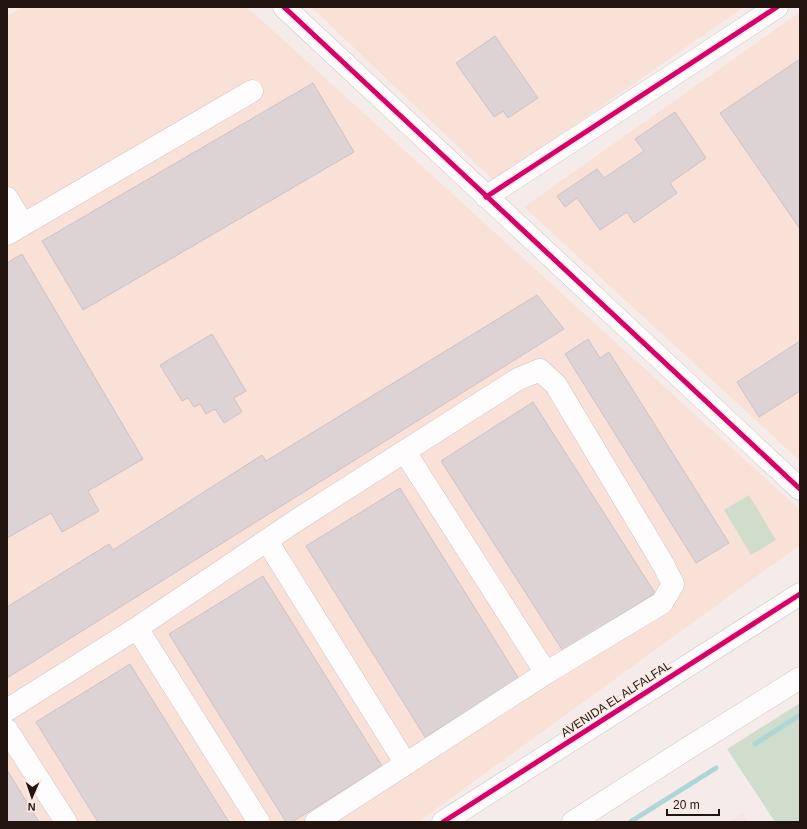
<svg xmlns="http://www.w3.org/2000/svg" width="807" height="829" viewBox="0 0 807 829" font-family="Helvetica,sans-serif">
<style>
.built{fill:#f9e1d7}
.education{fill:#f6e3e6}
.green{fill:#d0ddcc}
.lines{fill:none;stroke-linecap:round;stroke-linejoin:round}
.stream{stroke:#aed5d8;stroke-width:5}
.building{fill:#ddd2d4;stroke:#cdc2c4}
.minor-casing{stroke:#cfc4c0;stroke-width:23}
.minor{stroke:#fefcfc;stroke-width:22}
.cycleway-casing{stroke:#faeae4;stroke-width:8}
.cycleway{stroke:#d6006c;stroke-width:5}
.labels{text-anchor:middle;stroke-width:3.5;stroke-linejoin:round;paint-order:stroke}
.street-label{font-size:12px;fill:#221510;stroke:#faeae4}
</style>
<rect width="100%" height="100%" fill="#f5ece9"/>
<!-- built -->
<path class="built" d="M23,7H247L800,510V545L418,822H7V16Z
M311,7H744L494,181Z
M800,12V461L524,207Z"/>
<!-- education -->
<path class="education" d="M742,813L748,822H729Z"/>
<!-- green -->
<path class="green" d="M749,495L776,540L751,555L724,510Z
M800,703V822H775L727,749Z"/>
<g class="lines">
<!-- stream -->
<path class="stream" d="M755,744L800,715
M630,822L716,768"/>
</g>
<!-- building -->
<path class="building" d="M495,36L538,98L508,118L503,111L494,117L456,63Z
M800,59V229L720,113Z
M313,83L354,152L83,310L42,241Z
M675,112L706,158L670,183L677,193L634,223L627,212L600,230L577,198L565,207L557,196L597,169L604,178L644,151L635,139Z
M22,254L143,459L88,491L99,511L62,532L51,513L7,538V263Z
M537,295L564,329L7,678V607L109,544L113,550L262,455L266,461Z
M212,334L246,391L234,398L242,412L224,423L215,409L206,414L200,404L194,407L188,398L182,401L160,365Z
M588,339L600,358L609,352L729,543L696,563L565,354Z
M800,341V391L759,417L737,382Z
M533,402L655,593L563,651L441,461Z
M400,488L519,679L425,737L306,546Z
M263,576L382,766L292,822H286L169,634Z
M130,664L229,822H98L36,722Z
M7,770L39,822H7Z"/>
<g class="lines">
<!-- minor casing -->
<g class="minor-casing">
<path id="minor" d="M284,7L800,489
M486,197L777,7
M7,198L23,224
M7,234L252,91
M405,452L546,673
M267,541L406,764
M137,628L259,822
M7,710L137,628L294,522L518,379L540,370L556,385L663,564L673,584L662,603L546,673L316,822
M7,730L66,822
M443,822L800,594
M573,822L688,748L800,678"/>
</g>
<!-- minor -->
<use href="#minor" class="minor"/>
<!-- cycleway casing -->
<g class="cycleway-casing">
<path id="cycleway" d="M284,7L800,489
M486,197L777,7
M443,822L800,594"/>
</g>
<!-- cycleway -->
<use href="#cycleway" class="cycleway"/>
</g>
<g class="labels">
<!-- street labels -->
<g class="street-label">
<text transform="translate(616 699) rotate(-33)" y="4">AVENIDA EL ALFALFAL</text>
</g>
</g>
<!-- border -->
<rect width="807" height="829" fill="none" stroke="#221510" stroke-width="16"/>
<!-- north arrow -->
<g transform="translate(32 797) rotate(182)" stroke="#faeae4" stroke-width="3" paint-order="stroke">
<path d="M0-3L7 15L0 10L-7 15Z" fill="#221510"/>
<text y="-6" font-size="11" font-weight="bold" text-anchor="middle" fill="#221510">N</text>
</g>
<!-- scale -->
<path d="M667 809v6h52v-6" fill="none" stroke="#221510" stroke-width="2"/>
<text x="673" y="809" font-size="12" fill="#221510" stroke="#faeae4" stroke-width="3" paint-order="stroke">20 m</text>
</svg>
